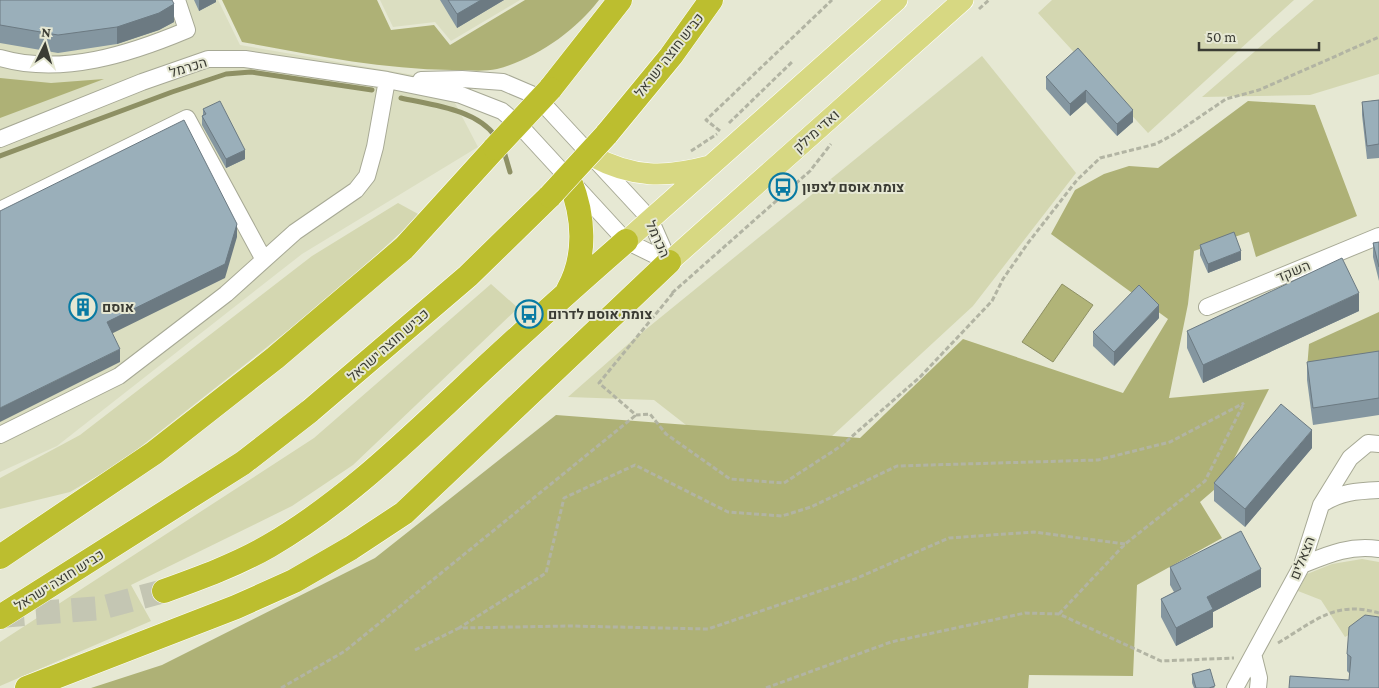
<svg xmlns="http://www.w3.org/2000/svg" width="1379" height="688" viewBox="0 0 1379 688" font-family="'Crimson Pro',Heebo,serif">
<style>
.built{fill:#dbdec1}
.green{fill:#d4d7b1}
.forest{fill:#aeb176}
.water{fill:#b1b478;stroke:#8e9064}
.lines{fill:none;stroke-linecap:round;stroke-linejoin:round}
.stream{stroke:#8e9064;stroke-width:5}
.highway-tunnel{stroke:#c4c6b3;stroke-width:24;stroke-dasharray:24 12;stroke-linecap:butt}
.minor-casing{stroke:#a7a995;stroke-width:18}
.major-casing{stroke:#fff;stroke-width:22}
.highway-casing{stroke:#fff;stroke-width:25}
.path{stroke:#b2b4a3;stroke-width:3;stroke-dasharray:5 2.5;stroke-linecap:butt}
.minor{stroke:#fff;stroke-width:16}
.major{stroke:#d7d882;stroke-width:21}
.highway{stroke:#bcbe2f;stroke-width:24}
.highway-bridge-casing{stroke:#fff;stroke-width:25;stroke-linecap:butt}
.highway-bridge{stroke:#bcbe2f;stroke-width:24}
.wall{fill:#8496a0}
.shaded-wall{fill:#6c7a82}
.building{fill:#9aafba;stroke:#6c7a82}
.labels{text-anchor:middle;stroke-width:4;stroke-linejoin:round;paint-order:stroke}
.street-label{font-size:14px;fill:#3b3c34;stroke:#e6e8d3}
.poi-label{font-size:14px;font-weight:bold;fill:#3b3c34;stroke:#e6e8d3;text-anchor:start}
</style>
<rect width="100%" height="100%" fill="#e6e8d3"/>
<!-- built -->
<path class="built" d="M0,0H218L240,45L443,80L478,147L302,254L57,446L0,472Z
M380,0H520L451,41L435,22L393,27Z"/>
<!-- green -->
<path class="green" d="M1052,0H1294L1148,133L1038,13Z
M1314,0H1379V74L1310,95L1202,97Z
M982,56L1076,173L973,306L818,449L713,446L654,400L568,397L634,339Z
M398,203L420,215L328,299L120,463L70,492L0,509V478L80,435L312,256Z
M491,284L518,308L353,465L292,506L131,585L151,621L0,686V642L314,438Z
M1362,559L1379,562V629L1365,626L1345,637L1321,600L1298,591L1307,574L1332,564Z"/>
<!-- forest -->
<path class="forest" d="M222,0H377L391,30L434,25L450,45L525,0H599C575,31 536,59 497,69C484,72 466,70 452,70C380,69 312,55 242,42Z
M0,78L51,83L104,79L0,118Z
M1248,101L1315,105L1357,216L1256,257L1249,232L1194,251L1188,304L1169,398L1269,389L1222,483L1200,502L1222,538L1137,585L1133,676L1029,675L1028,688H91L162,665L375,558L556,415L860,438L963,339L1123,393L1168,319L1051,234L1075,190L1104,174L1129,166L1158,168Z
M1379,312V360L1307,369L1309,344Z"/>
<!-- water -->
<path class="water" d="M1062,284L1093,305L1053,362L1022,342Z"/>
<g class="lines">
<!-- stream -->
<path class="stream" d="M401,98C432,105 476,109 496,137
M503,148L510,172
M0,156L172,92L226,74L251,72L372,90"/>
<!-- highway-tunnel -->
<path class="highway-tunnel" d="M0,616L101,608L164,591"/>
<!-- minor casing -->
<g class="minor-casing">
<path id="minor" d="M0,58C62,76 130,54 187,30L177,0
M421,80L462,79L503,82L536,96L650,219L669,262
M0,139L142,82L208,59H245L387,80L461,95L502,111L522,128L626,241L669,262
M0,210L187,118L264,260
M1207,307L1379,236
M0,435L119,376L226,294L295,232L356,190L367,176L375,147L387,80
M1322,504C1340,492 1357,491 1379,490
M1302,565C1329,554 1349,545 1379,549
M1254,658L1259,678L1258,688
M1235,688L1302,565L1321,505L1350,458L1368,443L1379,444"/>
</g>
<!-- major casing -->
<g class="major-casing">
<path id="major" d="M592,156C633,178 665,178 710,166
M626,241L897,0
M669,262L963,0"/>
</g>
<!-- highway casing -->
<g class="highway-casing">
<path id="highway" d="M550,89L620,0
M606,135L671,56L711,0
M568,290C587,256 584,216 570,181
M0,557L154,453L275,358L404,248L495,148
M164,591C200,578 236,565 269,546C340,505 400,447 460,391C514,340 570,290 626,241
M0,617L243,463L310,411L468,276L550,196
M27,688L236,607L294,581L351,548L404,513L669,262"/>
</g>
<!-- path -->
<path class="path" d="M979,9L989,0
M729,123L793,61
M720,131L706,120L832,0
M691,151L717,134
M672,293L810,171L831,144
M673,293L599,383L636,415L650,414L666,434L730,479L784,483L841,446L920,377L992,301L1003,279L1028,243L1077,180L1100,158L1156,144L1176,133L1226,99L1259,90L1379,37
M1125,544L1034,532L949,538L855,579L708,629L570,626L459,628L546,573L564,498L635,465L728,512L782,516L811,507L897,466L1098,460L1170,442L1244,403
M1059,614L1125,544L1205,481L1244,403
M1278,643C1315,621 1335,600 1379,613
M415,650L459,628
M281,688L345,651L636,415
M766,688L891,642L1025,613L1059,614L1161,661L1234,658"/>
<!-- minor -->
<use href="#minor" class="minor"/>
<!-- major -->
<use href="#major" class="major"/>
<!-- highway -->
<use href="#highway" class="highway"/>
<!-- highway-bridge casing -->
<g class="highway-bridge-casing">
<path id="highway-bridge" d="M495,148L550,89
M550,196L606,135"/>
</g>
<!-- highway-bridge -->
<use href="#highway-bridge" class="highway-bridge"/>
</g>
<!-- wall -->
<path class="wall" d="M0,0L174,22L159,30L117,44L58,53L0,43Z
M194,0H216V2L199,11Z
M440,0H504L457,28Z
M1078,48L1133,122L1117,136L1086,102L1070,116L1046,89V77Z
M1379,100V158L1367,159L1362,115V102Z
M203,109L245,159L226,168L202,125V116L203,115Z
M1379,242V281L1373,257V243Z
M1200,245L1241,260L1208,273L1200,255Z
M1359,311L1203,383L1187,348V331Z
M1159,318L1114,366L1093,346V332Z
M1379,351V415L1313,425L1307,380V362Z
M1312,448L1245,527L1214,501V483Z
M1170,567L1261,587L1213,612V627L1176,646L1161,617V599L1174,592L1170,585Z
M1379,617L1349,680L1350,674L1347,671V654Z
M1192,674L1215,688H1194L1192,683Z"/>
<!-- shaded-wall -->
<path class="shaded-wall" d="M199,0H216V2L199,11Z
M481,0H504L457,28V14Z
M174,4V22L159,30L117,44V27Z
M1086,90V102L1070,116V104Z
M1133,110V122L1117,136V124Z
M245,150V159L226,168V159Z
M237,224V237L225,278L107,336V322Z
M1241,251V260L1208,273V264Z
M1359,293V311L1203,383V365Z
M1159,305V318L1114,366V352Z
M120,349V362L0,422V408Z
M1312,430V448L1245,527V509Z
M1261,569V587L1213,612V627L1176,646V628L1207,597Z"/>
<!-- building -->
<path class="building" d="M0,0H172L174,4L159,13L117,27L58,35L0,25Z
M448,0H481L457,14Z
M1078,48L1133,110L1117,124L1086,90L1070,104L1046,77Z
M1379,100V144L1367,146L1362,102Z
M220,101L245,150L226,159L202,116L206,114L203,109Z
M184,120L237,224L225,264L107,322L120,349L0,408V211Z
M1234,232L1241,251L1208,264L1200,245Z
M1379,242V267L1373,243Z
M1342,258L1359,293L1203,365L1187,331Z
M1139,285L1159,305L1114,352L1093,332Z
M1379,351V398L1313,408L1307,362Z
M1281,404L1312,430L1245,509L1214,483Z
M1241,531L1261,569L1207,597L1213,609L1176,628L1161,599L1181,589L1170,567Z
M1365,615L1379,617V688H1289L1290,676L1349,680L1351,657L1347,654L1349,627Z
M1210,669L1215,686L1209,688H1196L1192,674Z"/>
<!-- icons -->
<defs>
<g id="bus-ring" transform="scale(1.4375)"><circle r="9.5" fill="#e6e8d3" stroke="#087aa3" stroke-width="1.5"/><path d="M-5-6H5V4H4V6H2V4H-2V6H-4V4H-5ZM-3.5-4V0h7V-4ZM-3.5 1.2v1.5H-2V1.2ZM2 1.2v1.5H3.5V1.2Z" fill="#087aa3"/></g>
<g id="building-ring" transform="scale(1.4375)"><circle r="9.5" fill="#e6e8d3" stroke="#087aa3" stroke-width="1.5"/><path d="M-4-6H4V6H1V3H-1V6H-4ZM-2.5-4.3h1.7v1.8h-1.7ZM.8-4.3h1.7v1.8H.8ZM-2.5-1h1.7V.8h-1.7ZM.8-1h1.7V.8H.8Z" fill="#087aa3"/></g>
</defs>
<g fill-rule="evenodd">
<use href="#bus-ring" x="783" y="187"/>
<use href="#building-ring" x="83" y="307"/>
<use href="#bus-ring" x="529" y="314"/>
</g>
<g class="labels">
<!-- street labels -->
<g class="street-label">
<text transform="translate(669 55) rotate(-52)" y="5">כביש חוצה ישראל</text>
<text transform="translate(188 67) rotate(-17)" y="5">הכרמל</text>
<text transform="translate(816 131) rotate(-42)" y="5">ואדי מילק</text>
<text transform="translate(658 239) rotate(66)" y="5">הכרמל</text>
<text transform="translate(1293 271) rotate(-23)" y="5">השקד</text>
<text transform="translate(388 345) rotate(-41)" y="5">כביש חוצה ישראל</text>
<text transform="translate(1302 558) rotate(-68)" y="5">הצאלים</text>
<text transform="translate(59 580) rotate(-32)" y="5">כביש חוצה ישראל</text>
</g>
<!-- poi labels -->
<g class="poi-label">
<text x="802" y="192">צומת אוסם לצפון</text>
<text x="102" y="312">אוסם</text>
<text x="548" y="319">צומת אוסם לדרום</text>
</g>
</g>
<!-- north arrow -->
<g transform="translate(45 45) rotate(5)" stroke="#e6e8d3" stroke-width="4" paint-order="stroke">
<path d="M0-4L9 19L0 12L-9 19Z" fill="#3b3c34"/>
<text y="-8" font-size="14" font-weight="bold" text-anchor="middle" fill="#3b3c34">N</text>
</g>
<!-- scale -->
<path d="M1199 42v8h120v-8" fill="none" stroke="#3b3c34" stroke-width="2.5"/>
<text x="1206" y="42" font-size="15" fill="#3b3c34" stroke="#e6e8d3" stroke-width="4" paint-order="stroke">50 m</text>
</svg>
